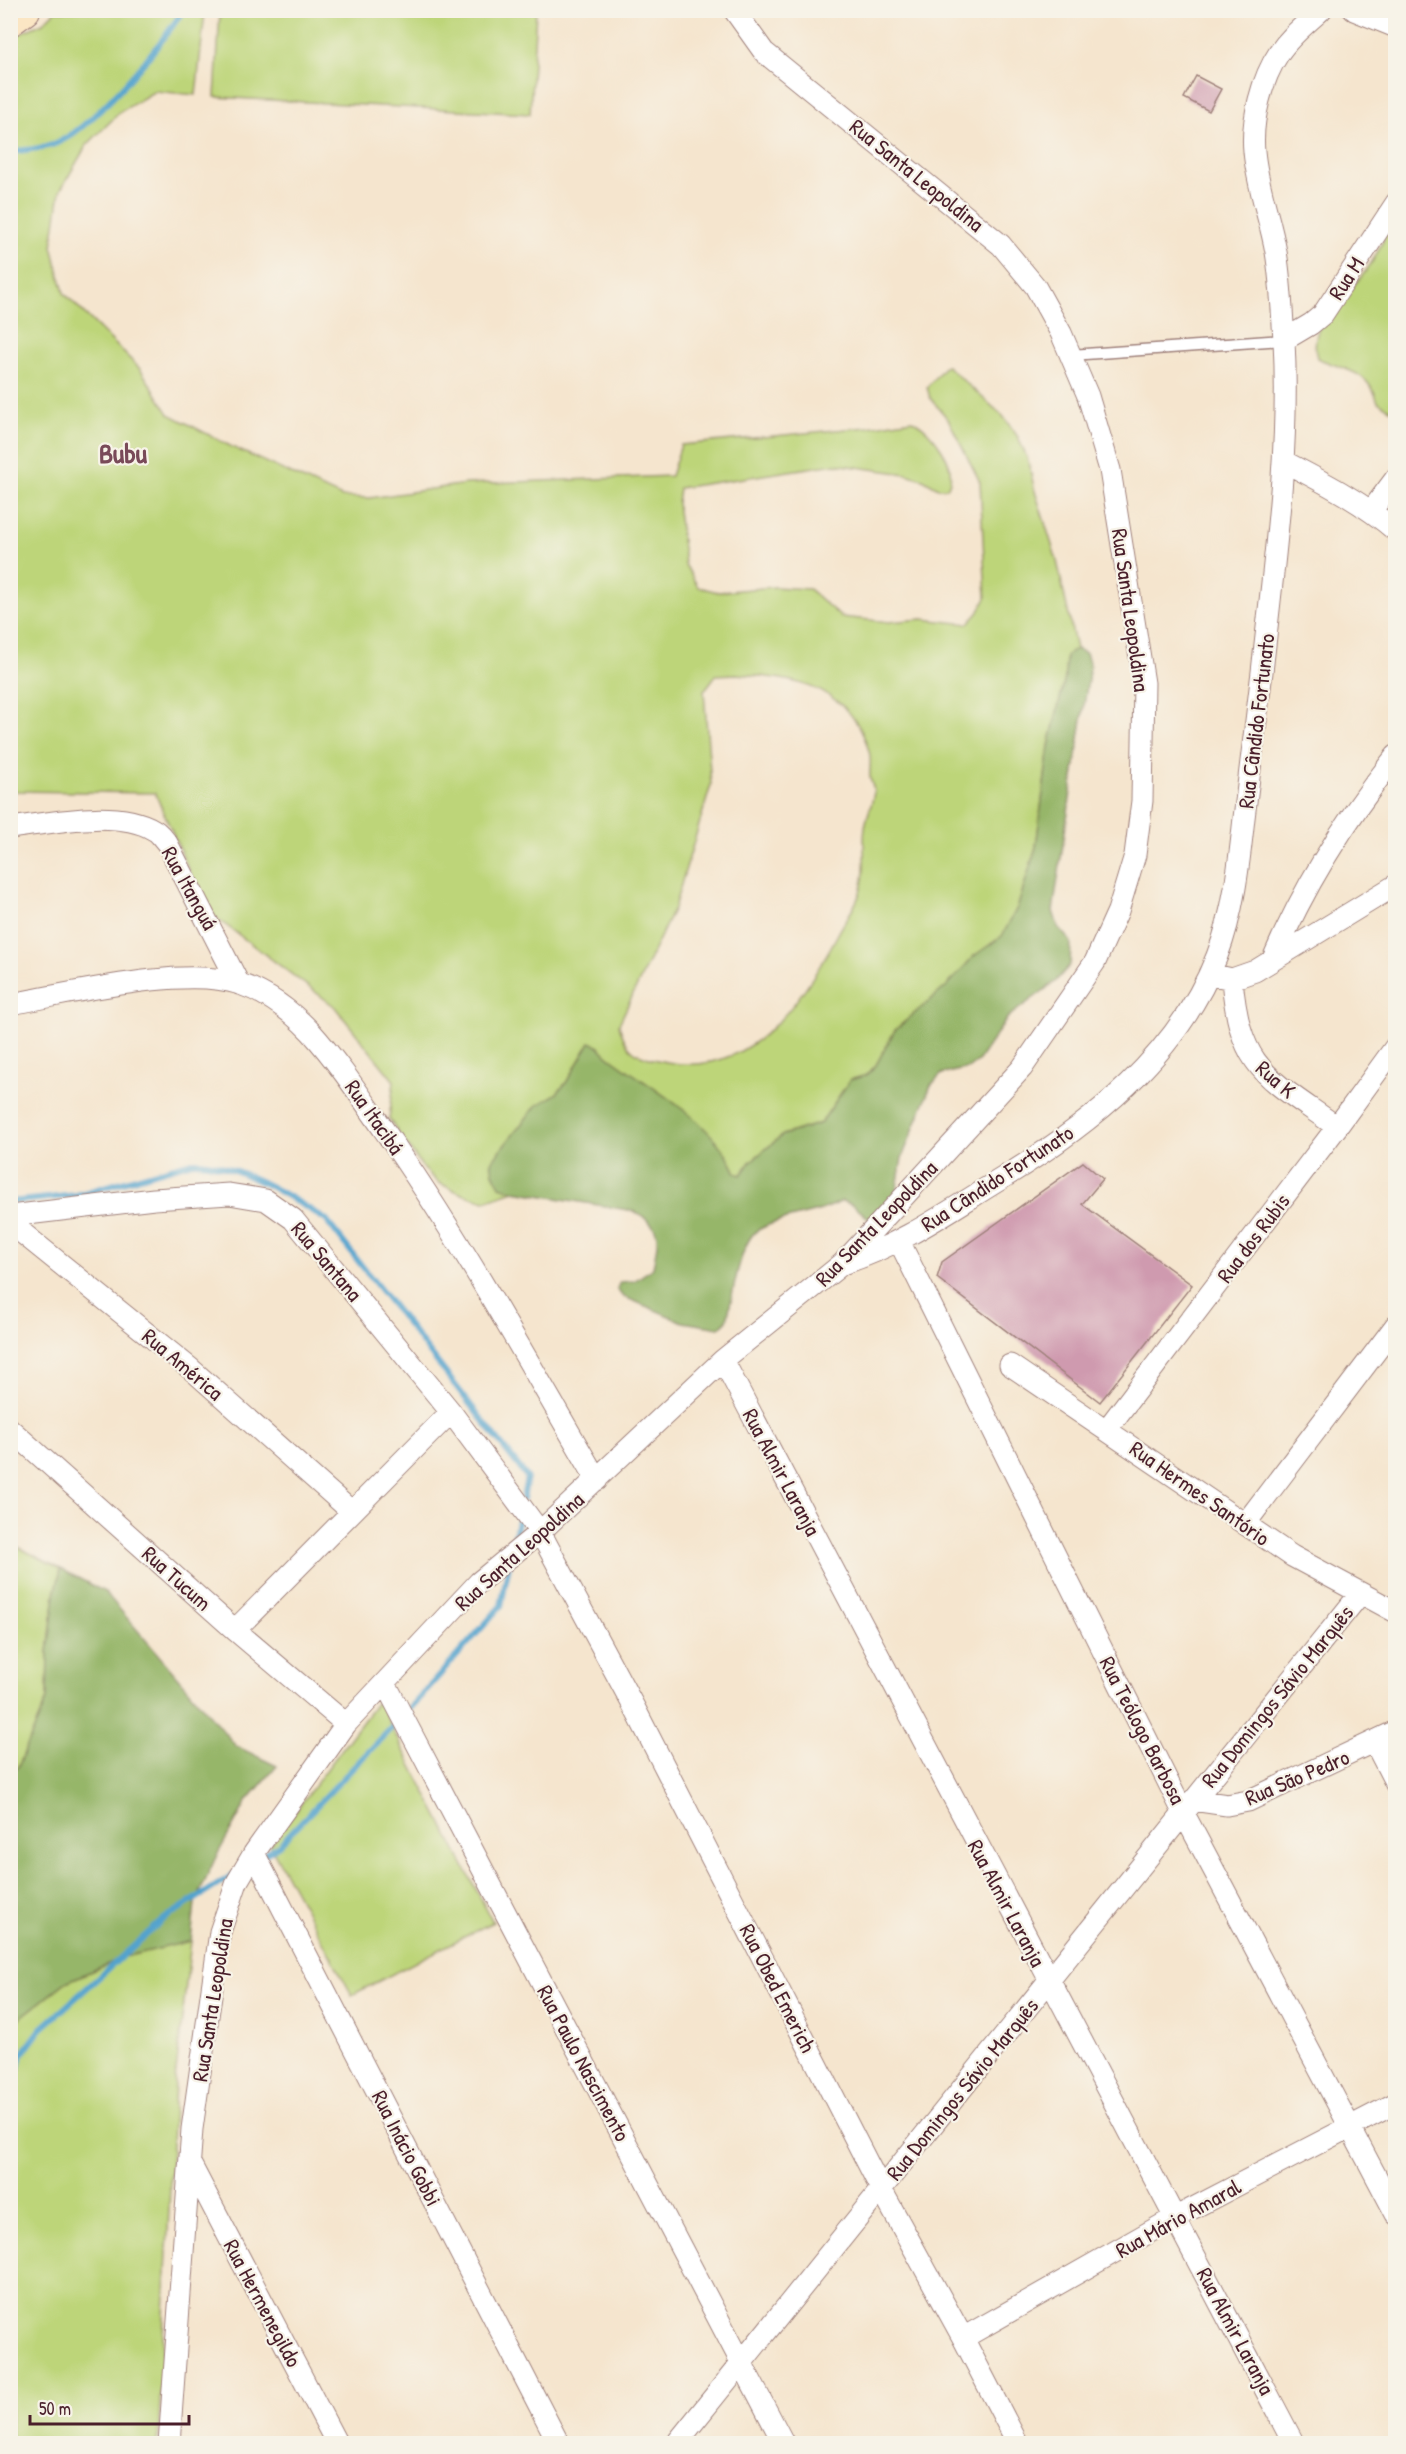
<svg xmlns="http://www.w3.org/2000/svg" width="1406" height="2454" viewBox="0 0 1406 2454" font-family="'Patrick Hand',sans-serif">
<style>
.green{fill:#bdd579;stroke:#847a52;stroke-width:1.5;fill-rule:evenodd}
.forest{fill:#96b669;stroke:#706a4a;stroke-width:1.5}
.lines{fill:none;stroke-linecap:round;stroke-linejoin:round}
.stream{stroke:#52a3cd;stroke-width:6}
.building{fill:#cf9aaf}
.lane-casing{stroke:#a0827c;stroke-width:13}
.street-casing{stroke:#a0827c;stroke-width:23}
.secondary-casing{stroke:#a0827c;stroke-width:32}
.lane{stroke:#fff;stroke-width:10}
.street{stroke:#fff;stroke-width:21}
.secondary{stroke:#fbe6c4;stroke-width:30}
.labels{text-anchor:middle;stroke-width:4.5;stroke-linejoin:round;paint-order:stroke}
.street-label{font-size:22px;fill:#4a1f2b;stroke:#f7f3e8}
.district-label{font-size:28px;font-weight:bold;fill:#794a59;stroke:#f7f3e8}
</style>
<rect width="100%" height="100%" fill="#f7f3e8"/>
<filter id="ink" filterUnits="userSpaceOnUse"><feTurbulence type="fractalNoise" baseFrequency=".0167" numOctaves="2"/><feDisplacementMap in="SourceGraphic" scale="12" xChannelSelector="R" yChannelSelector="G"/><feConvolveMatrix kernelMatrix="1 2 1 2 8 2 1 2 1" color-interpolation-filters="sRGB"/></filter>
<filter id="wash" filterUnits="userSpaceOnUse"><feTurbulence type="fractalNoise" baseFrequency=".008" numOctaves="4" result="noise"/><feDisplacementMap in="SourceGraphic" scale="24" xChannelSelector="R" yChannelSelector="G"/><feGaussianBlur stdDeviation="1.35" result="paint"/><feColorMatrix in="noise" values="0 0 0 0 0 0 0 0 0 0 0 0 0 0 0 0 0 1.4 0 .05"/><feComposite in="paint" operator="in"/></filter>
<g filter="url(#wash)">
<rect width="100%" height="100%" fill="#f5e5ce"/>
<!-- green -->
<path class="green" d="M55,11H205L196,95L155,91L120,112L86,146L60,191L52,246L64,293L141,370L169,414L232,447L342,497L370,498L466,484L671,476L681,445L868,427L912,420C932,429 960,467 947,488H938L923,479L906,474L835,464L679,488L677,503L685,564L698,587L718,592L774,587L809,589L841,617L889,622L922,619L968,624L978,613L986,598L980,482L948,419L930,398L927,387L946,365L1003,416L1018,437L1029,463L1034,488L1057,561L1076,649L1066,656L1065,678L1049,746L1036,847L1018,906L1002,937L974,956L947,986L895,1030L876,1065L867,1075L850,1080L821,1123L783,1135L750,1162L742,1175L736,1173C715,1125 653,1089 612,1059C603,1053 600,1047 590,1043L566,1083L556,1094L536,1106L504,1146L500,1186L514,1191L485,1201L462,1194L439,1183L423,1168L389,1119L394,1081L334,1006L207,911L155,793L11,791V37L43,23ZM736,674C794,678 851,686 869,751C872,760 869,770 870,778C871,783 874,787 874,791C873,803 867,815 865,827C862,847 867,866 862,885C859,902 846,919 838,934C804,998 752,1079 667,1062C638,1056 626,1054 619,1024L674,908L711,785L704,691L716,675Z
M220,11H536L530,114L215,97Z
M1395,221V412L1378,402C1368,369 1345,371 1317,358C1306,317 1351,296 1370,265C1380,250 1384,235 1395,221Z
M10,1543L61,1569L55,1594L48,1653L47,1699L18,1768L11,1773Z
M378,1701L493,1922L352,1995L270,1845Z
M191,1941L175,2081L158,2443L11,2444V2025L66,1982L124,1957Z"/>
<!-- forest -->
<path class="forest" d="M1076,649L1086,653L1090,666L1053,911L1058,927L1071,942L1070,965L1055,982L1008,1017L979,1060L969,1068L942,1074L931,1085L902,1158L894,1206L873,1222L853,1205L842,1201C816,1216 784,1215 758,1230C740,1240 732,1299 727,1320L719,1328L683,1322L622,1296L617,1289L620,1282L634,1281L653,1268C658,1237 664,1228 634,1211L514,1191L500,1186L493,1173L491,1162L536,1106L556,1094L566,1083L590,1042C600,1045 604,1054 612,1059C655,1091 714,1121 736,1173L741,1175L750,1162L783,1135L821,1123L850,1080L867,1075L876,1065L895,1030L947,986L974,956L1002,936L1018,906L1036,847L1049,746L1065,678L1066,656Z
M61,1569L105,1592L236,1746L277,1766L247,1801L215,1859L195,1903L191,1941L124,1957L66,1982L11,2025V1773L18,1767L47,1699L48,1653L55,1594Z"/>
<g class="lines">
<!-- stream -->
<path class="stream" d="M10,152C24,150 39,149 52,145C89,133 162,45 183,10
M10,1202L77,1195L192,1162C234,1161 291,1197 326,1220L527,1477L523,1499
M513,1546L519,1515
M406,1713L501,1606L509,1565
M262,1856L279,1845L399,1720
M10,2095L21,2056L41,2029L164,1919L233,1875"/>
</g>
<g id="blocks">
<!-- building -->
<path class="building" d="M1196,76L1221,89L1209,111L1184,98Z
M1083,1162L1103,1179L1082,1204L1192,1285L1100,1402L937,1278L942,1262Z"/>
</g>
</g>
<g filter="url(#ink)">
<use href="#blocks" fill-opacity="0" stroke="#a0827c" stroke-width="1.5"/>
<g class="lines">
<!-- lane casing -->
<g class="lane-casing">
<path id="lane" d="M1071,355L1284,340"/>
</g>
<!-- street casing -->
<g class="street-casing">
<path id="street" d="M1354,10L1396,27
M1284,340L1311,324L1323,314L1396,203
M1283,461C1323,482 1361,501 1396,531
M1372,510L1396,478
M10,828C50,823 118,808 154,830C159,832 163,839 167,843L239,984
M1273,959C1304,886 1346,819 1396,756
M1209,974L1232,979L1255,971L1396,885
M1232,979C1240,1071 1268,1077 1337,1127
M10,1004C70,994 185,965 240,984C267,993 291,1011 311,1032C338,1062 361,1097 384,1130C463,1242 528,1362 597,1480
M10,1216L154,1199L229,1194L266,1200L293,1219L451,1412L540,1532L634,1707L881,2189L963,2338L1018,2444
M10,1223L191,1369L351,1511
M899,1241L1183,1812L1396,2214
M845,1263C901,1245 950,1210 1001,1179C1090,1125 1178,1056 1217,956C1234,912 1239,864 1244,818C1250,769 1256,720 1262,672C1274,562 1290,451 1284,340C1282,311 1281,281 1276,252C1270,218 1257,186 1254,151C1251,121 1262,78 1279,53C1290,36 1306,24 1321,10
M723,1360L1294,2444
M1010,1365L1292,1556L1396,1612
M10,1429L235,1630L346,1724
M1107,1429L1337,1127L1396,1046
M1245,1524L1396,1325
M235,1630L451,1412
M385,1683L784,2444
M1375,1743L1396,1784
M1193,1800L1227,1805L1248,1801L1396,1731
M254,1853L559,2444
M190,2163L337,2444
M963,2338L1176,2217L1396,2103
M169,2444L192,2129L220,1932L237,1882L254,1853L346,1724L479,1582L540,1532L723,1360L842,1264L1022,1068L1095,962L1118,911L1135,855L1142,801L1144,683L1110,470L1088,396L1061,333L1035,286L1001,245L764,52L734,10
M676,2444L1360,1594"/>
</g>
<!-- secondary casing -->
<g class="secondary-casing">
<path id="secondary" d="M10,21L25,10"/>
</g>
<!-- lane -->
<use href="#lane" class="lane"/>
<!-- street -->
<use href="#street" class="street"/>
<!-- secondary -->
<use href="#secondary" class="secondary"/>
</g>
</g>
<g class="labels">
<!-- street labels -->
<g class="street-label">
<text transform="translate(917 175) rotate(39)" y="8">Rua Santa Leopoldina</text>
<text transform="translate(1346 278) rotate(-57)" y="8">Rua M</text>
<text transform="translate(1131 610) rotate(82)" y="8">Rua Santa Leopoldina</text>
<text transform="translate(1256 721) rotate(-83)" y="8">Rua Cândido Fortunato</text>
<text transform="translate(190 888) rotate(61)" y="8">Rua Itanguá</text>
<text transform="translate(1276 1079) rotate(41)" y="8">Rua K</text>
<text transform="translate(375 1117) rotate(55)" y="8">Rua Itacibá</text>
<text transform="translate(997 1178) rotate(-33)" y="8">Rua Cândido Fortunato</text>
<text transform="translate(876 1223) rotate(-46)" y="8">Rua Santa Leopoldina</text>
<text transform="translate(1253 1238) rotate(-53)" y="8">Rua dos Rubis</text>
<text transform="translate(327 1261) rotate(50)" y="8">Rua Santana</text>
<text transform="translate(183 1364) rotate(40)" y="8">Rua América</text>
<text transform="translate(782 1472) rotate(62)" y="8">Rua Almir Laranja</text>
<text transform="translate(1200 1493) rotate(35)" y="8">Rua Hermes Santório</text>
<text transform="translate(519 1551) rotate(-42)" y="8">Rua Santa Leopoldina</text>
<text transform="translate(177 1578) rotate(42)" y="8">Rua Tucum</text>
<text transform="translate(1277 1696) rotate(-51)" y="8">Rua Domingos Sávio Marquês</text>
<text transform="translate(1143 1730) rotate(63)" y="8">Rua Teólogo Barbosa</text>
<text transform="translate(1297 1777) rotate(-23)" y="8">Rua São Pedro</text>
<text transform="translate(1007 1903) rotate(62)" y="8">Rua Almir Laranja</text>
<text transform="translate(778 1988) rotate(63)" y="8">Rua Obed Emerich</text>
<text transform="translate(212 2000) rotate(-81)" y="8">Rua Santa Leopoldina</text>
<text transform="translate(584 2063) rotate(62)" y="8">Rua Paulo Nascimento</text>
<text transform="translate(962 2089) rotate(-51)" y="8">Rua Domingos Sávio Marquês</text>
<text transform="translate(407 2148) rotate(63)" y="8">Rua Inácio Gobbi</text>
<text transform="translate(1178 2218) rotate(-29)" y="8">Rua Mário Amaral</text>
<text transform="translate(263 2303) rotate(62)" y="8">Rua Hermenegildo</text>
<text transform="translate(1236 2331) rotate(62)" y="8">Rua Almir Laranja</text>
</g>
<!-- district labels -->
<g class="district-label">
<text x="123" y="463">Bubu</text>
</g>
</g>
<!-- margin -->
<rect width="1406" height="2454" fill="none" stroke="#f7f3e8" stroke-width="36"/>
<!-- scale -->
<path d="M30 2415v9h159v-9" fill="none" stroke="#4a1f2b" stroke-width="3"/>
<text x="39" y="2415" font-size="18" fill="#4a1f2b" stroke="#f7f3e8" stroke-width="4.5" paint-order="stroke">50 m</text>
</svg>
